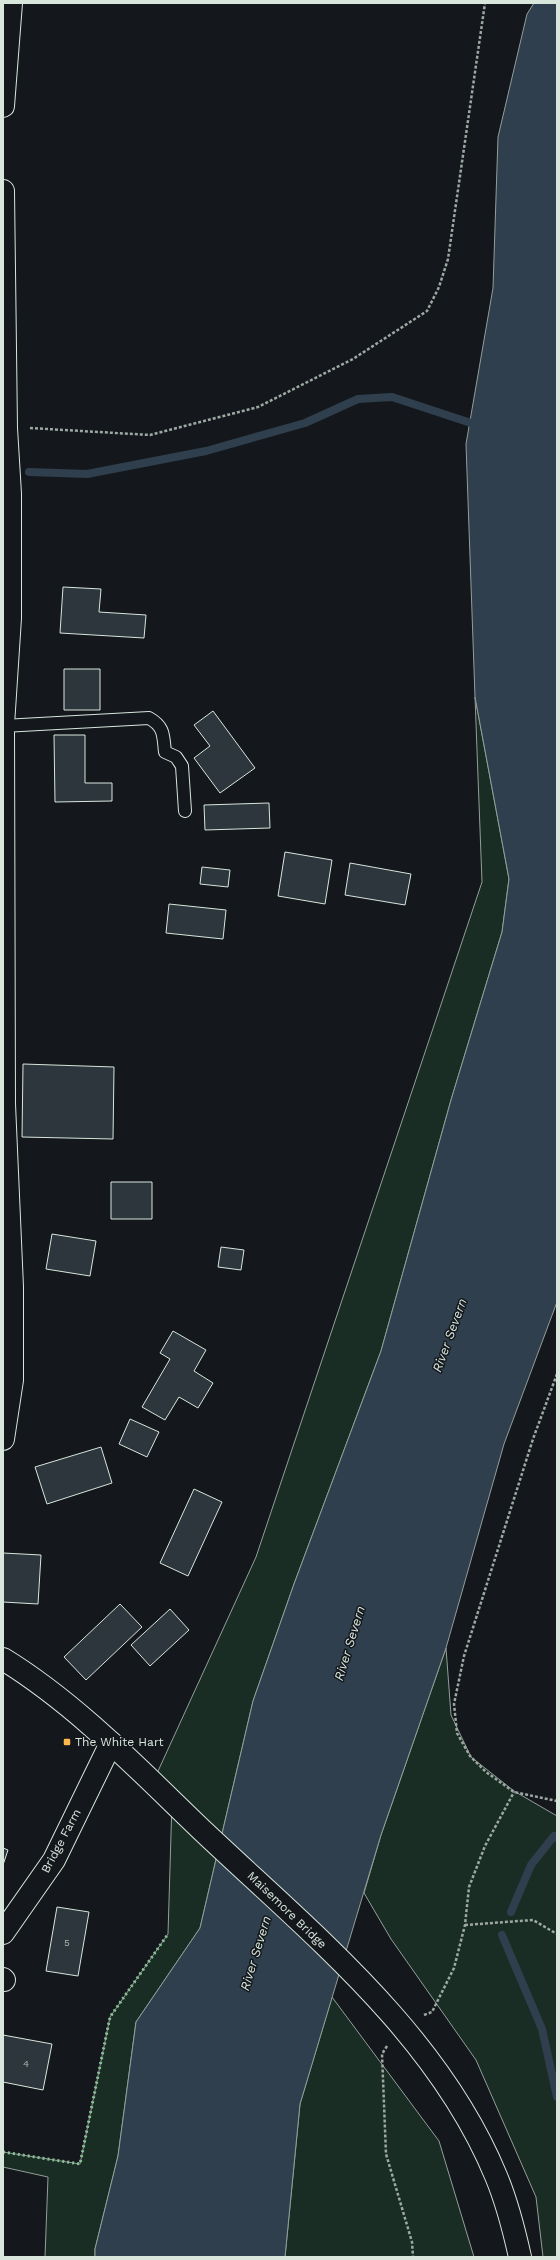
<svg xmlns="http://www.w3.org/2000/svg" width="560" height="2260" viewBox="0 0 560 2260" font-family="'Work Sans',sans-serif">
<style>
.green{fill:#1a2d24;stroke:#939e99}
.water{fill:#2f3f4d;stroke:#939e99}
.lines{fill:none;stroke-linecap:round;stroke-linejoin:round}
.stream{stroke:#2f3f4d;stroke-width:8}
.building{fill:#2c363c;stroke:#d8e6dc}
.lane-casing{stroke:#d8e6dc;stroke-width:14}
.street-casing{stroke:#d8e6dc;stroke-width:24}
.highway-casing{stroke:#d8e6dc;stroke-width:24}
.path{stroke:#9da8a2;stroke-width:2.5;stroke-dasharray:3 2;stroke-linecap:butt}
.lane{stroke:#14181c;stroke-width:12}
.street{stroke:#14181c;stroke-width:22}
.highway{stroke:#14181c;stroke-width:22}
.hedge{stroke:#8ac095;stroke-width:3;stroke-dasharray:2 3;stroke-linecap:butt}
.poi-dot{fill:#ffb74d;stroke:#14181c;stroke-width:1.5}
.labels{text-anchor:middle;stroke-width:3;stroke-linejoin:round;paint-order:stroke}
.number-label{font-size:10px;fill:#adbab4}
.poi-label{font-size:12px;fill:#d8e6dc;stroke:#14181c;text-anchor:start}
.street-label{font-size:12px;fill:#d8e6dc;stroke:#14181c}
.water-label{font-size:13px;font-style:italic;fill:#d8e6dc;stroke:#14181c}
</style>
<rect width="100%" height="100%" fill="#14181c"/>
<!-- green -->
<path class="green" d="M475,697L509,879L502,932L451,1100L381,1351L294,1584L253,1701L200,1928L136,2022L118,2156L95,2249V2257H45L48,2177L3,2167V2152L80,2164L110,2017L168,1934L172,1801L153,1782L256,1557L482,882Z
M446,1648L451,1715L471,1757L514,1791L557,1816V2257H543L536,2197L476,2060L391,1939L364,1893L381,1835Z
M332,1997L439,2141L474,2257H285L300,2104Z"/>
<!-- water -->
<path class="water" d="M534,3H557V1302L504,1444L446,1648L381,1835L300,2104L285,2257H95V2249L118,2156L136,2022L200,1928L253,1701L294,1584L381,1351L451,1100L502,932L509,879L475,697L466,444L493,288L498,137L527,14Z"/>
<g class="lines">
<!-- stream -->
<path class="stream" d="M29,472L87,474L206,451L305,423L358,399L392,397L471,423
M511,1912L531,1865L554,1836L557,1838
M502,1935L542,2029L557,2097"/>
</g>
<!-- building -->
<path class="building" d="M63,587L101,589L99,612L146,615L144,638L60,633Z
M64,669H100V710H64Z
M213,711L255,768L220,793L194,758L210,746L194,725Z
M54,735H85V783H112V801L55,802Z
M269,803L270,828L205,830L204,805Z
M285,852L332,860L325,904L278,896Z
M350,863L411,874L405,905L345,895Z
M202,867L230,870L228,887L200,884Z
M169,904L226,910L223,939L166,933Z
M23,1064L114,1067L113,1139L22,1137Z
M111,1182H152V1219H111Z
M52,1234L96,1241L90,1276L46,1269Z
M221,1247L244,1250L241,1270L218,1267Z
M173,1331L206,1350L194,1371L213,1383L198,1408L179,1397L165,1420L142,1407L170,1359L160,1353Z
M130,1419L159,1432L147,1457L119,1444Z
M101,1447L112,1483L47,1504L35,1467Z
M194,1489L222,1502L188,1576L160,1563Z
M3,1553L41,1555L38,1604L3,1602Z
M120,1604L142,1627L86,1680L64,1657Z
M170,1609L189,1630L150,1666L131,1645Z
M3,1848L8,1850L3,1865Z
M57,1907L89,1912L78,1976L46,1971Z
M3,2035L52,2044L43,2090L3,2082Z"/>
<g class="lines">
<!-- lane casing -->
<g class="lane-casing">
<path id="lane" d="M3,726L149,718C165,727 163,736 165,752L176,757L182,766L185,811"/>
</g>
<!-- street casing -->
<g class="street-casing">
<path id="street" d="M3,106L11,3
M3,191L6,428L10,494V618L3,725
M3,727L4,1104L12,1287V1380L3,1439
M3,1933L54,1860L111,1743
M3,1979L4,1980"/>
</g>
<!-- highway casing -->
<g class="highway-casing">
<path id="highway" d="M3,1659C78,1705 142,1773 205,1833C313,1935 438,2035 496,2176C507,2202 514,2230 520,2257"/>
</g>
<!-- path -->
<path class="path" d="M30,428L150,435L258,407L353,359L427,311L439,287L448,259L485,3
M557,1374L533,1439L464,1656L454,1704L457,1733L470,1756L486,1772L514,1792L557,1801
M465,1925L533,1920L557,1934
M424,2015L432,2012L454,1968L465,1925L469,1887L485,1846L514,1792
M387,2046L382,2054L386,2154L412,2242L413,2257"/>
<!-- lane -->
<use href="#lane" class="lane"/>
<!-- street -->
<use href="#street" class="street"/>
<!-- highway -->
<use href="#highway" class="highway"/>
<!-- hedge -->
<path class="hedge" d="M3,2152L80,2164L110,2017L168,1934"/>
</g>
<!-- markers -->
<rect class="poi-dot" x="63" y="1738" width="8" height="8" rx="2"/>
<g class="labels">
<!-- number labels -->
<g class="number-label">
<text x="67" y="1946">5</text>
<text x="26" y="2067">4</text>
</g>
<!-- poi labels -->
<g class="poi-label">
<text x="75" y="1746">The White Hart</text>
</g>
<!-- street labels -->
<g class="street-label">
<text transform="translate(61 1841) rotate(-62)" y="4">Bridge Farm</text>
<text transform="translate(287 1910) rotate(44)" y="4">Maisemore Bridge</text>
</g>
<!-- water labels -->
<g class="water-label">
<text transform="translate(449 1335) rotate(-70)" y="5">River Severn</text>
<text transform="translate(349 1643) rotate(-73)" y="5">River Severn</text>
<text transform="translate(255 1953) rotate(-73)" y="5">River Severn</text>
</g>
</g>
<!-- border -->
<rect width="560" height="2260" fill="none" stroke="#d8e6dc" stroke-width="8"/>
</svg>
